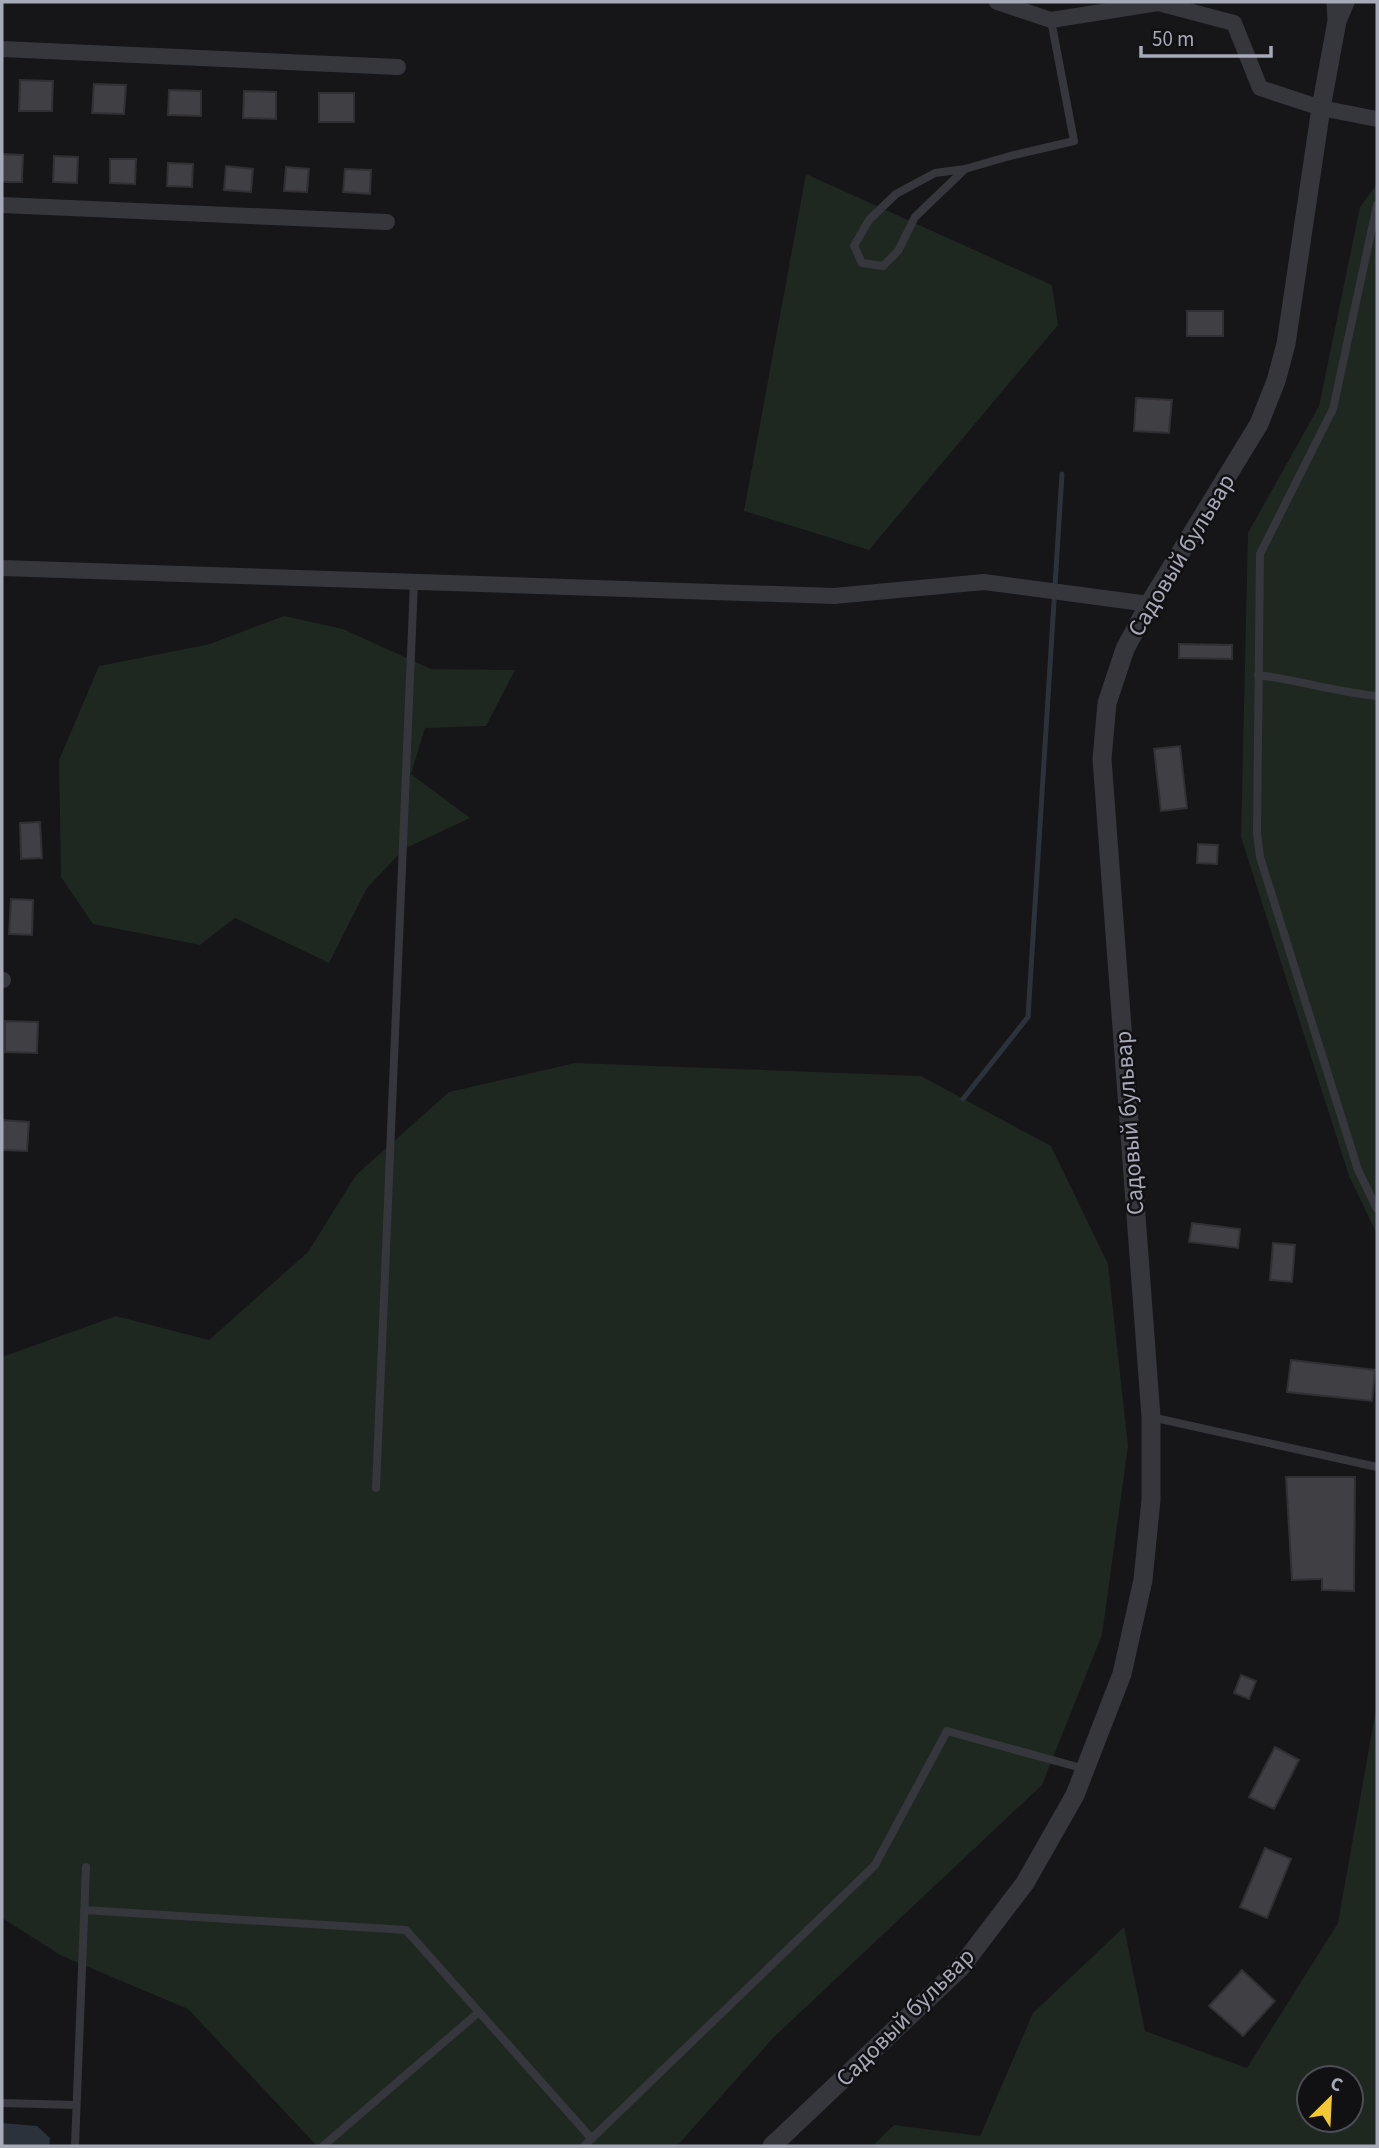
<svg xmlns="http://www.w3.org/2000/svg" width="1379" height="2148" viewBox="0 0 1379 2148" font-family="'Source Sans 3',sans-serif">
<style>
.green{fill:#1f2721;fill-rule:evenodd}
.water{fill:#2b323b}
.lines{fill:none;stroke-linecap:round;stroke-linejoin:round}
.stream{stroke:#2b323b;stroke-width:5}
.building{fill:#403f44;stroke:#302f33;stroke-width:2}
.service{stroke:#36373c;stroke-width:8}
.minor{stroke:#36373c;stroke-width:16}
.tertiary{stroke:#36373c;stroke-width:19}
.labels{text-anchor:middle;stroke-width:5;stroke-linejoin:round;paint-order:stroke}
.street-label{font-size:24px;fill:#a7aab8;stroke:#111012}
</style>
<rect width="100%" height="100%" fill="#161517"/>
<!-- green -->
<path class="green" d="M806,174L1052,285L1058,325L869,550L744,511Z
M1377,184V1234L1349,1176L1241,837L1248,533L1319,406L1360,207Z
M284,616L343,629L431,669L515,670L486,726L425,728L411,774L470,818L404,849L367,888L329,963L235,918L200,945L93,924L61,877L59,760L99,666L210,644Z
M575,1063L921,1076L1051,1146L1108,1264L1128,1446L1102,1635L1042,1785L773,2038L677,2146H317L188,2009L62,1956L2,1918V1357L116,1316L209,1340L308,1252L356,1175L449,1092Z
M1377,1703V2146H872L894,2125L980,2136L1033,2013L1124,1927L1145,2031L1247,2068L1338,1923ZM1351,2078V2120H1309V2078Z"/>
<!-- water -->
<path class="water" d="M2,2123L37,2126L50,2138L49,2146H2Z"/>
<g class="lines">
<!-- stream -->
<path class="stream" d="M963,1099L1028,1017L1062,474"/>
</g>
<!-- building -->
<path class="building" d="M20,80L53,81L52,111H19Z
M94,84L126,85L124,114L92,113Z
M169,90L201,91V116L168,115Z
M244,91L276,92V119L243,118Z
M319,93H354V122H319Z
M2,154L23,155L22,182H2Z
M54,156L78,157L77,183L53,182Z
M110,159H136L135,184L110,183Z
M168,163L193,164L192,187L167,186Z
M226,166L253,169L251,192L224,190Z
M286,167L309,169L307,192L284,191Z
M345,169L371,170L370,194L343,192Z
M1187,311H1223V336H1187Z
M1136,398L1172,400L1169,433L1134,431Z
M1179,644L1232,645V659L1179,658Z
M1180,746L1187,808L1161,811L1154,749Z
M40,822L42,858L21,859L20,823Z
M1198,844L1218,845L1217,864L1197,863Z
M11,899L33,900L32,935L9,934Z
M5,1021L38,1022L37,1053L5,1052Z
M2,1120L29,1122L27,1151L2,1150Z
M1192,1223L1240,1229L1238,1248L1189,1242Z
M1273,1243L1295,1245L1292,1282L1270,1280Z
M1291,1360L1375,1370L1372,1401L1287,1392Z
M1286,1477H1355L1354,1591L1322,1590V1579L1292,1580Z
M1241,1675L1256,1681L1249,1699L1234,1693Z
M1275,1747L1299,1760L1274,1809L1249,1797Z
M1265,1848L1291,1859L1267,1918L1240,1907Z
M1242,1970L1275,2001L1243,2036L1209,2006Z"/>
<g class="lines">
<!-- service -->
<path class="service" d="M965,169L915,217L898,251L883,266L862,263L854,246L869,220L896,194L935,173L965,169L1010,156L1074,141L1051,20
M1377,205L1333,409L1260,554L1257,834L1260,857L1358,1170L1377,1209
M1258,675C1298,680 1337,692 1377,696
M1151,1417L1377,1467
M376,1488L414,582
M84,1910L406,1930L592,2139
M2,2103L76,2105
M75,2146L86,1867
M323,2146L479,2012
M584,2146L875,1865L947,1731L1085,1769"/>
<!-- minor -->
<path class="minor" d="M997,2L1051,20L1158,3L1234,23L1260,88L1321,108L1377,119
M2,49L398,67
M2,205L387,222
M2,568L834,596L984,582L1149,604
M2,980H3"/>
<!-- tertiary -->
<path class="tertiary" d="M1336,2L1337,21L1345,2
M772,2146L961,1967L1025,1883L1075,1795L1122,1674L1143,1580L1151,1500V1417L1102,759L1107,703L1125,649L1149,604L1259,424L1276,381L1286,344L1321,108L1337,21"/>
</g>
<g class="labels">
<!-- street labels -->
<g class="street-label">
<text transform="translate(1181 555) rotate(-59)" y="8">Садовый бульвар</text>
<text transform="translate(1129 1123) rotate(-94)" y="8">Садовый бульвар</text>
<text transform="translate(905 2017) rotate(-45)" y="8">Садовый бульвар</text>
</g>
</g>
<!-- border -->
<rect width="1379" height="2148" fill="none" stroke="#a7aab8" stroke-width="7"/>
<!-- north arrow -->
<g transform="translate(1330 2099) rotate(24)"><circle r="33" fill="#111012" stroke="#4d4e54" stroke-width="2"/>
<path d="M0-5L12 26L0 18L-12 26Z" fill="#f3c832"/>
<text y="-10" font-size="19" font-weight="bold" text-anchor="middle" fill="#a7aab8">С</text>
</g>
<!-- scale -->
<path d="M1141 46v10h130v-10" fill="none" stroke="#a7aab8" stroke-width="3.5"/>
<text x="1152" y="46" font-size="21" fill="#a7aab8" stroke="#111012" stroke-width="5" paint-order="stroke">50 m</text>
</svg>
